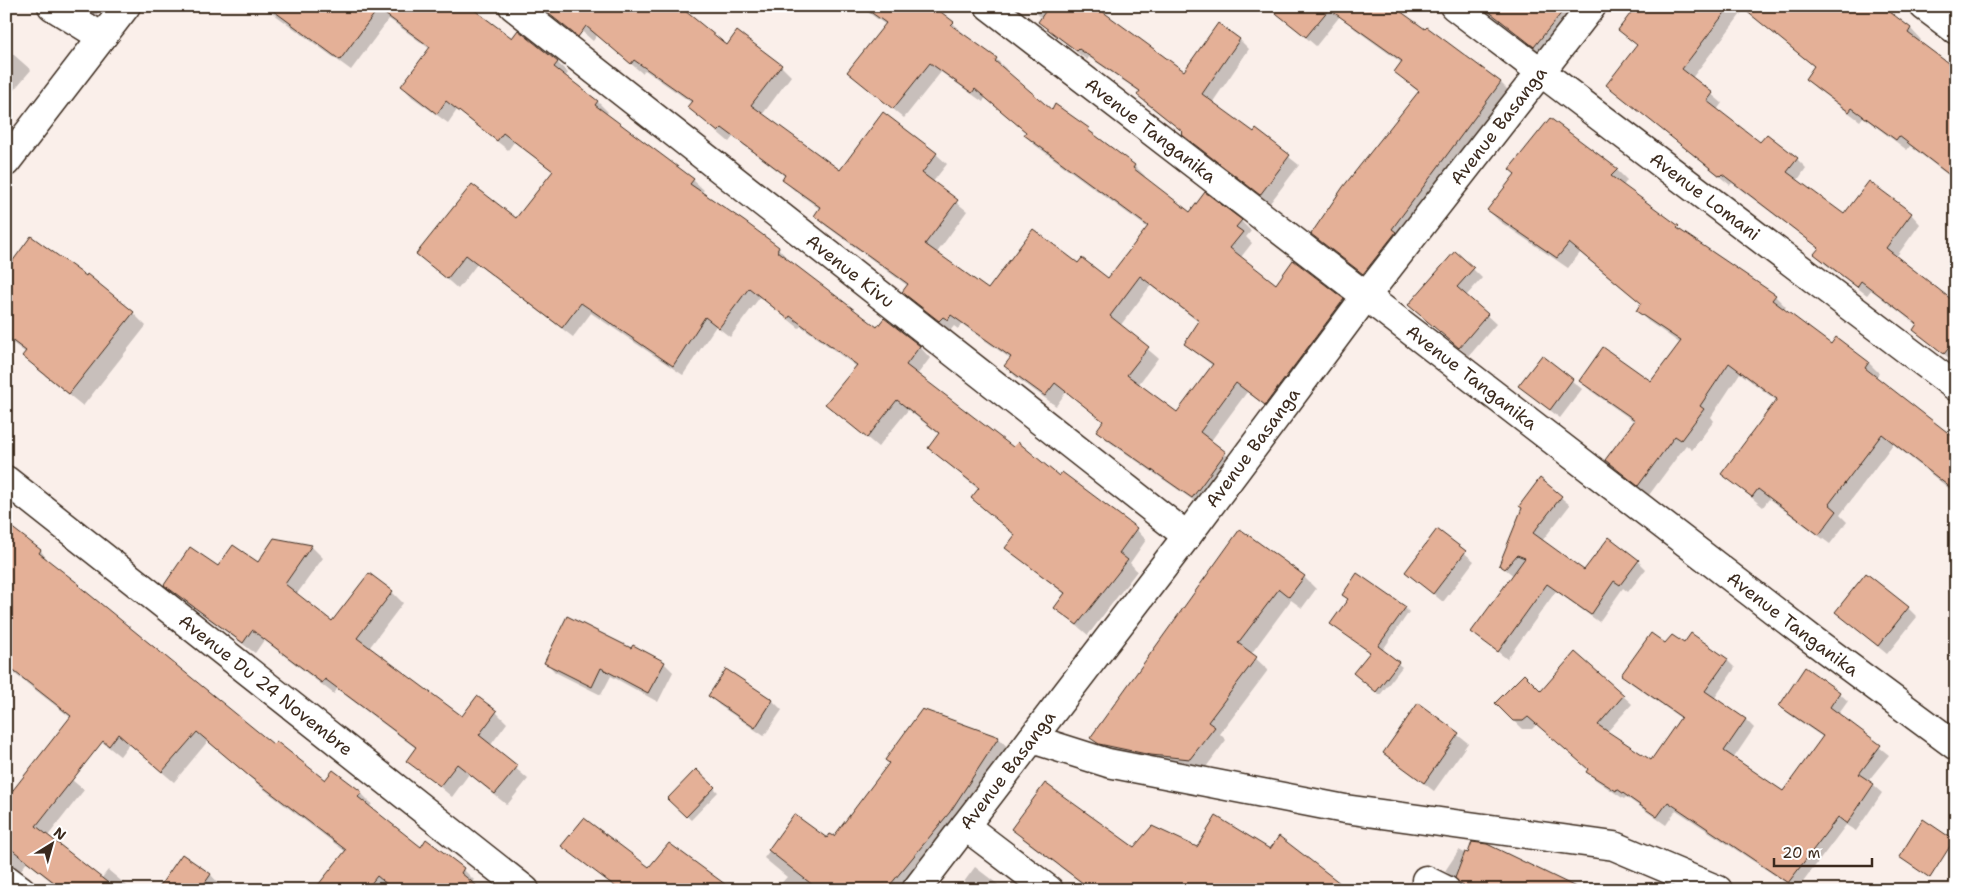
<svg xmlns="http://www.w3.org/2000/svg" width="1962" height="896" viewBox="0 0 1962 896" font-family="'Shantell Sans',sans-serif">
<style>
.shadow{fill:#0003;fill-rule:evenodd}
.building{fill:#e4b097;stroke:#3b2a1e;fill-rule:evenodd}
.lines{fill:none;stroke-linecap:round;stroke-linejoin:round}
.minor-casing{stroke:#3b2a1e;stroke-width:31}
.minor{stroke:#fff;stroke-width:28}
.labels{text-anchor:middle;stroke-width:4;stroke-linejoin:round;paint-order:stroke}
.street-label{font-size:18px;fill:#3b2a1e;stroke:#fff}
</style>
<rect width="100%" height="100%" fill="#faefea"/>
<filter id="ink" filterUnits="userSpaceOnUse"><feTurbulence type="fractalNoise" baseFrequency=".02" numOctaves="2"/><feDisplacementMap in="SourceGraphic" scale="10" xChannelSelector="R" yChannelSelector="G"/><feConvolveMatrix kernelMatrix="1 2 1 2 8 2 1 2 1" color-interpolation-filters="sRGB"/></filter>
<g filter="url(#ink)">
<!-- shadow -->
<path class="shadow" d="M77,6H103L95,17Z
M263,6H467L512,39L517,33L558,63L568,73L565,77L598,102L608,112L606,114L693,180L704,190L701,193L778,248L788,259L787,260L878,329L884,320L920,347L930,358L917,375L1014,449L1136,529L1146,540L1130,563L1137,571L1088,635L1056,608L1066,595L1006,548L1016,536L979,490L930,448L940,435L908,410L878,447L827,404L857,367L801,326L799,328L760,297L730,337L716,326L683,375L591,313L573,337L477,264L458,289L418,254L516,220L554,172L514,142L508,150L457,110L448,123L412,97L402,86L430,49L389,19L351,70Z
M553,6L727,47L781,66L791,76L762,115L840,171L936,154L947,164L932,183L967,211L936,254L988,291L1078,265L1108,279L1148,228L1035,145L1025,135L1027,133L985,98L983,102L941,72L904,118L848,72L886,25L859,6H931L953,23L963,33L962,35L996,59L1006,69L1005,72L1052,112L1088,129L1135,166L1145,176L1144,178L1190,214L1241,221L1251,231L1246,237L1252,243L1241,257L1276,285L1294,262L1354,310L1276,414L1247,392L1210,442L1236,463L1203,507L1108,441L1098,430L1104,422L1066,392L1056,406L1016,377L1006,366L1011,359L962,324L958,329L954,326L950,331L904,292L908,286L826,226L815,215L820,209L794,190L783,180L786,177L733,137L729,142L688,107L692,103L645,70L642,73L597,35L593,41ZM1151,285L1200,323L1185,344L1213,366L1177,414L1138,385L1158,358L1120,326Z
M1028,6H1094L1185,73L1240,40L1249,49L1212,103L1254,133L1256,131L1299,165L1270,203L1192,143L1184,133L1147,104L1138,95L1140,92L1089,57L1087,60L1049,31L1040,21L1042,18Z
M1348,6L1316,46L1272,9Z
M1480,6H1579L1546,57Z
M1637,6H1747L1692,78L1722,103L1717,110L1760,144L1797,159L1806,168L1797,181L1845,216L1911,214L1920,224L1896,257L1956,304L1955,363L1915,330L1918,326L1871,290L1867,295L1825,264L1816,254L1820,249L1732,183L1730,185L1607,85L1638,46L1620,30Z
M1880,6L1911,29L1921,40L1919,43L1956,69V181L1910,146L1907,150L1863,117L1860,121L1817,89L1806,79L1815,67L1769,29Z
M1344,18L1426,31L1427,29L1501,83L1511,93L1374,284L1313,234L1420,93L1395,72L1402,63L1355,29Z
M6,48L31,70L6,99Z
M1617,170L1627,180L1623,186L1688,237L1775,296L1786,307L1783,310L1831,346L1869,363L1879,373L1876,378L1956,441V494L1893,444L1840,515L1847,522L1830,544L1769,499L1763,507L1723,474L1777,401L1740,373L1711,417L1714,421L1692,450L1686,445L1649,495L1617,471L1606,460L1635,422L1591,391L1581,381L1651,383L1681,344L1648,321L1637,311L1642,304L1580,253L1568,268L1499,221L1488,210Z
M1473,269L1482,278L1466,296L1496,324L1469,356L1410,305Z
M6,272L133,313L146,326L83,406L37,369L24,356L26,353L6,338Z
M1542,357L1582,389L1560,418L1519,386Z
M1540,480L1570,505L1542,541L1585,572L1638,561L1646,569L1628,592L1623,588L1599,622L1556,591L1507,659L1473,632L1514,576L1500,565Z
M6,524L41,551L50,563L274,746L325,782L361,793L372,804L369,807L421,848L463,869L474,880L471,883L480,890H315L346,852L261,787L208,741L174,782L129,744L120,756L6,667Z
M1240,531L1304,577L1316,589L1302,608L1291,600L1251,654L1268,670L1220,734L1226,740L1203,771L1104,750L1092,737Z
M1438,531L1474,561L1443,602L1407,572Z
M275,540L311,546L323,558L296,595L332,623L392,592L403,603L369,648L462,718L496,712L507,723L490,746L528,779L507,805L469,774L452,797L408,760L417,749L337,689L334,694L264,640L255,653L177,596L165,584L219,568L258,564Z
M1343,595L1405,608L1409,612L1382,651L1402,667L1380,695L1359,677L1371,652L1349,600Z
M1908,608L1917,617L1887,654L1836,612Z
M1666,645H1684L1727,660L1735,668L1714,699L1746,720L1754,728L1733,759L1784,793L1824,738L1789,714L1780,706L1839,693L1848,701L1838,715L1889,755L1868,781L1882,793L1856,831L1846,825L1797,890L1676,810L1666,825L1626,797L1624,799L1596,780L1587,772L1589,769L1537,724L1532,729H1523L1496,703L1541,692L1575,653L1632,704L1607,732L1651,762L1682,719L1631,683L1623,675Z
M633,646L664,663L673,672L658,702L611,676L601,695L555,672L546,662L632,650Z
M726,671L773,701L782,710L764,736L719,705L710,696Z
M1418,705L1468,743L1434,791L1384,753Z
M923,710L999,738L1008,748L960,822L902,890H775L787,877L764,858L795,816L828,840L834,838L890,763Z
M42,755L84,790L47,837L101,879L108,870L132,890H62L27,862L18,874L6,879V795L9,797Z
M696,771L718,792L691,820L669,799Z
M1013,829L1134,849L1271,851L1347,890H1091L1023,839Z
M563,846L650,869L722,890H619Z
M1459,850L1468,855L1551,890H1463L1462,886L1445,871Z
M183,855L211,875L221,886L218,890H158Z
M975,867L1005,890H958Z"/>
<!-- building -->
<path class="building" d="M267,6H469L512,38L518,30L558,62L554,67L598,101L595,105L694,179L690,184L744,221L779,247L777,251L877,327L884,318L920,346L906,365L1013,447L1018,442L1059,476L1062,472L1137,528L1119,553L1128,560L1077,625L1054,608L1065,593L1005,548L1015,535L971,498L979,488L928,448L939,433L897,400L867,438L825,404L857,365L790,316L788,319L749,288L719,328L705,317L673,366L581,303L562,328L466,255L447,279L416,254L472,184L516,218L553,171L503,133L497,141L446,101L437,114L401,86L430,47L378,9L340,60Z
M539,6H679L727,45L737,31L782,65L751,105L840,170L883,112L937,153L922,173L958,200L925,244L988,289L1033,229L1078,263L1082,258L1108,278L1148,226L1024,135L1026,132L975,89L972,93L930,63L893,109L847,72L886,23L862,6H933L954,22L951,25L997,58L995,61L1052,110L1055,104L1089,128L1088,130L1135,165L1133,168L1190,212L1205,192L1242,220L1236,227L1243,232L1230,248L1276,284L1293,260L1344,299L1265,405L1236,383L1200,432L1226,452L1192,498L1096,431L1103,421L1055,383L1045,396L1004,366L1011,357L951,315L948,320L943,317L939,321L902,292L908,284L814,216L820,207L782,180L785,175L722,128L718,132L687,107L692,101L634,60L631,64L586,26L578,37ZM1140,276L1199,321L1184,344L1213,364L1177,412L1127,375L1149,347L1110,316Z
M1049,6H1095L1184,71L1218,23L1240,39L1202,94L1254,132L1256,129L1290,155L1260,195L1181,134L1183,132L1137,95L1140,91L1079,49L1077,51L1038,22Z
M1267,6H1393L1425,29L1427,27L1501,82L1392,229L1396,232L1363,274L1311,234L1343,187L1419,91L1394,72L1402,61L1329,9L1306,37Z
M1482,6H1567L1534,47Z
M1636,6H1730L1682,69L1713,93L1707,101L1760,142L1767,134L1798,158L1787,172L1844,214L1869,181L1912,213L1886,248L1956,303V339L1944,354L1913,330L1917,324L1861,281L1857,287L1814,254L1819,248L1722,174L1720,176L1606,85L1637,45L1618,30Z
M1740,6H1882L1911,28L1908,33L1956,69V180L1899,136L1896,140L1852,108L1849,112L1805,79L1814,66Z
M1550,118L1618,169L1611,176L1679,226L1677,228L1776,295L1772,300L1831,344L1836,337L1869,362L1865,368L1956,439V492L1882,434L1829,504L1837,511L1819,535L1758,489L1752,497L1721,474L1777,399L1729,363L1700,406L1704,409L1681,440L1675,436L1638,486L1605,460L1635,420L1579,381L1603,347L1651,381L1681,341L1636,311L1641,303L1569,243L1557,258L1487,210L1515,174L1509,169Z
M31,236L86,276L87,274L134,312L69,394L22,356L26,351L6,336V270Z
M1455,251L1474,268L1457,287L1488,314L1459,348L1408,305Z
M1542,355L1573,379L1550,410L1518,386Z
M1540,478L1562,496L1533,533L1584,570L1609,537L1639,560L1620,585L1614,581L1591,615L1547,584L1498,652L1471,632L1525,558L1517,555L1505,569L1499,565L1522,508L1519,506Z
M6,523L41,550L39,553L80,585L79,586L273,744L276,741L325,780L333,770L362,792L358,797L421,847L426,839L464,868L461,873L482,890H394L377,876L366,890H314L346,850L249,776L197,732L162,772L118,734L109,746L103,741L36,826L117,890H64L6,845V799L71,716L6,665Z
M1240,529L1305,576L1289,597L1279,589L1238,643L1257,657L1208,722L1215,727L1190,759L1151,755L1099,744L1090,738Z
M1437,529L1466,551L1433,594L1405,572Z
M274,538L312,545L285,584L332,621L369,573L393,591L357,638L462,716L477,696L497,711L479,735L518,766L495,794L457,764L440,786L406,761L416,747L325,679L322,683L252,630L243,643L164,585L190,547L218,566L233,545L258,562Z
M1357,573L1406,607L1378,646L1399,662L1376,692L1353,673L1370,652L1330,624L1348,599L1342,595Z
M1866,573L1909,607L1878,646L1835,612Z
M567,616L631,648L633,645L665,662L648,693L601,668L592,687L544,663Z
M1651,633L1665,643L1672,635L1684,643L1691,633L1728,659L1705,691L1746,719L1724,751L1783,791L1823,736L1779,706L1805,667L1840,692L1830,707L1881,745L1859,774L1874,784L1847,824L1838,817L1788,883L1668,802L1657,817L1617,789L1616,791L1586,772L1588,769L1528,717L1523,721H1513L1495,703L1524,674L1541,691L1575,652L1624,695L1598,725L1651,760L1681,717L1621,675Z
M726,669L773,700L755,728L708,696Z
M1418,703L1459,733L1424,783L1383,753Z
M922,709L999,737L950,812L886,890H819L768,850L794,814L827,838L830,834L834,836L889,763L885,760Z
M696,769L715,787L686,817L667,799Z
M1045,783L1134,847L1152,826L1197,847L1216,816L1270,849L1279,836L1349,890H1092L1011,829Z
M584,818L649,867L669,843L733,890H620L561,846Z
M1923,819L1954,840L1930,878L1899,857Z
M1472,842L1487,844L1582,890H1472L1460,884L1455,878L1465,852L1468,853Z
M182,854L211,874L200,890H157Z"/>
<g class="lines">
<!-- minor casing -->
<g class="minor-casing">
<g id="minor">
<path d="M52,6L102,37"/>
<path id="s1" d="M513,6L1187,536"/>
<path id="s2" d="M989,6L1810,638L1956,746"/>
<path id="s3" d="M1454,6L1956,387"/>
<path d="M1924,6L1956,30"/>
<path d="M6,162L126,6"/>
<path id="s4" d="M6,480L525,890"/>
<path d="M1032,739L1108,763L1345,809L1614,846L1718,890"/>
<path d="M965,826L1049,890"/>
<path d="M6,879L21,890"/>
<path d="M1426,880L1446,890"/>
<path id="s5" d="M916,890L1187,536L1366,296L1592,6"/>
</g>
</g>
<!-- minor -->
<use href="#minor" class="minor"/>
</g>
</g>
<g class="labels">
<!-- street labels -->
<g class="street-label">
<text dy="6" stroke="none"><textPath href="#s5" startOffset="961">Avenue Basanga</textPath></text>
<text dy="6" stroke="none"><textPath href="#s2" startOffset="204">Avenue Tanganika</textPath></text>
<text dy="6" stroke="none"><textPath href="#s3" startOffset="315">Avenue Lomani</textPath></text>
<text dy="6" stroke="none"><textPath href="#s1" startOffset="429">Avenue Kivu</textPath></text>
<text dy="6" stroke="none"><textPath href="#s2" startOffset="609">Avenue Tanganika</textPath></text>
<text dy="6" stroke="none"><textPath href="#s5" startOffset="556">Avenue Basanga</textPath></text>
<text dy="6" stroke="none"><textPath href="#s2" startOffset="1014">Avenue Tanganika</textPath></text>
<text dy="6" stroke="none"><textPath href="#s4" startOffset="331">Avenue Du 24 Novembre</textPath></text>
<text dy="6" stroke="none"><textPath href="#s5" startOffset="151">Avenue Basanga</textPath></text>
</g>
</g>
<!-- margin -->
<rect width="1962" height="896" fill="none" stroke="#fff" stroke-width="25"/>
<rect x="12" y="12" width="1937" height="871" fill="none" stroke="#3b2a1e" stroke-width="2" filter="url(#ink)"/>
<!-- north arrow -->
<g transform="translate(52 844) rotate(37)" stroke="#ffffff" stroke-width="4" paint-order="stroke">
<path d="M0-4L9 19L0 12L-9 19Z" fill="#3b2a1e"/>
<text y="-8" font-size="14" font-weight="bold" text-anchor="middle" fill="#3b2a1e">N</text>
</g>
<!-- scale -->
<path d="M1774 858v8h98v-8" fill="none" stroke="#3b2a1e" stroke-width="2.5"/>
<text x="1782" y="858" font-size="15" fill="#3b2a1e" stroke="#ffffff" stroke-width="4" paint-order="stroke">20 m</text>
</svg>
